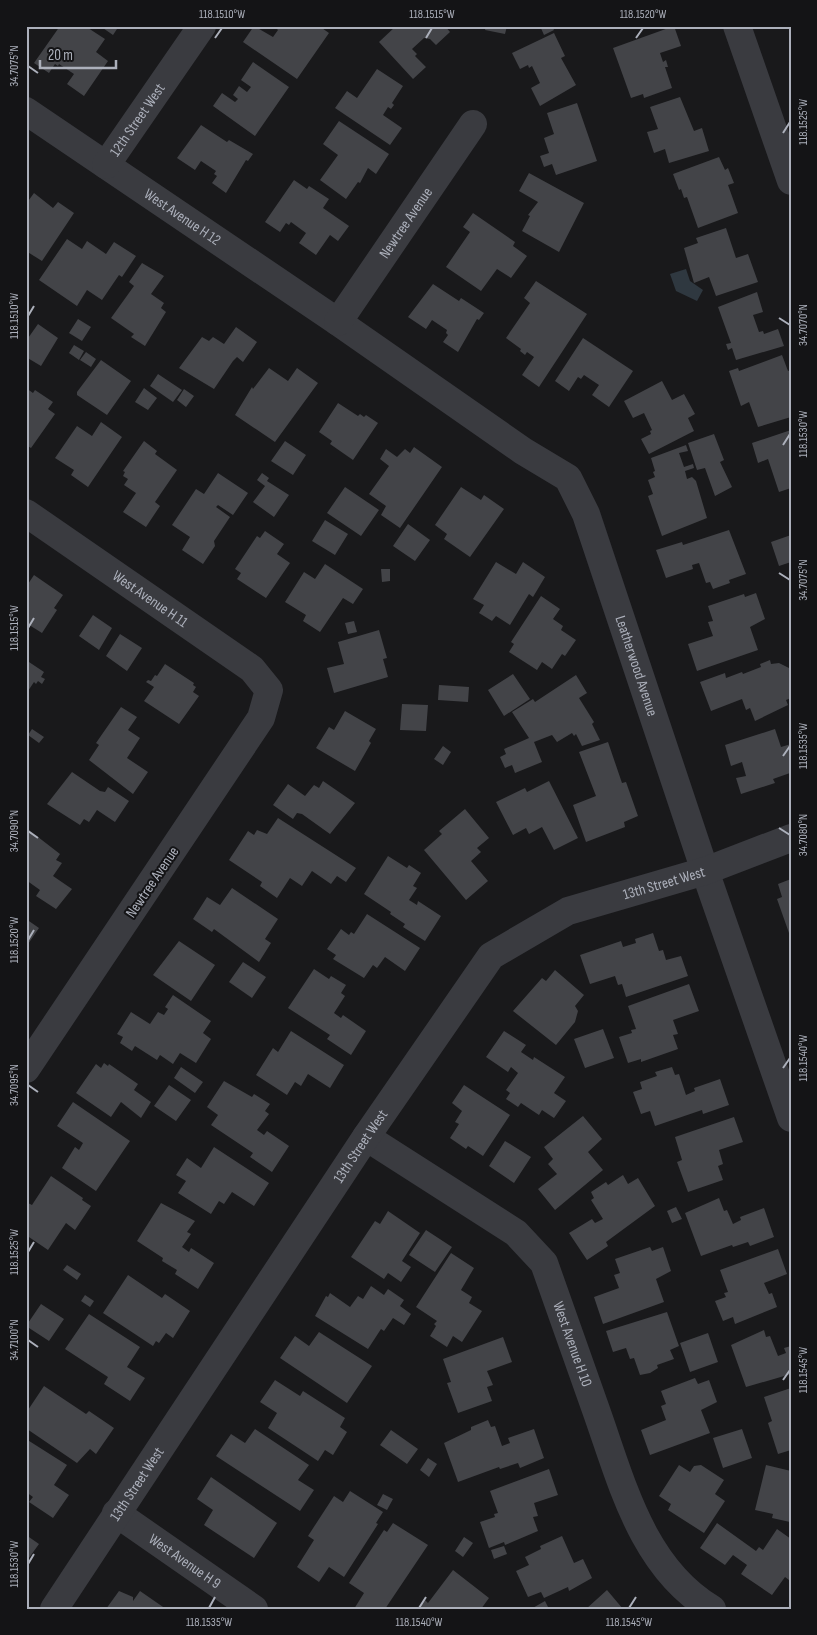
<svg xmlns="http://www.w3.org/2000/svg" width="817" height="1635" viewBox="0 0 817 1635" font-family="'Sofia Sans Condensed',sans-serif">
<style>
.water{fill:#2f3840}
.building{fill:#434448}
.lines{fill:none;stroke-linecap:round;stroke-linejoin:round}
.minor{stroke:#3a3b40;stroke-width:28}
.ticks{fill:none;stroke:#acb0bb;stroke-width:2}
.labels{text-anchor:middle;stroke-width:4;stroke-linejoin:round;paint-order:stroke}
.street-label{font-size:15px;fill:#acb0bb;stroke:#141416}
.neatline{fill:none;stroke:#acb0bb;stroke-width:2}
.ticks-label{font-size:12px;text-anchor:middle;fill:#acb0bb}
</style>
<rect width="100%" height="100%" fill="#19191b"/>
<!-- water -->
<path class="water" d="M686,269L690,281L703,290L697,301L676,291L670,274Z"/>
<!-- building -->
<path class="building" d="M60,26L73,28L74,26H85L105,39L96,52L108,61L84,96L67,84L74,74L59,64L58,66L55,64L49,73L34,63Z
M100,26H119L113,35Z
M254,26L273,37L278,30L276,28L278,26H319L329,33L297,79L243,42Z
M396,26H445L450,32L436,45L430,39L424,38L412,49L417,54L415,56L426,67L413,79L379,42Z
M486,26H507L505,34L485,30Z
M540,26H552L554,30L544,35Z
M674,26L681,46L660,53L663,62L666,60L668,67H665L672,88L644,98L643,94L631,98L613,48Z
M554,33L565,56L561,58L576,85L540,106L531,88L540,83L532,66L529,68L528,65L520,69L512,53Z
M253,62L289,87L255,136L213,106L222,93L235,102L238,99L233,95L239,86L247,92L251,87L241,80Z
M377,69L403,86L392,103L394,105L391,109L388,107L383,115L402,128L390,145L335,108L347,91L357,98Z
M680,97L694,131L702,128L709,151L669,163L665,149L654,153L647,132L658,129L650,107Z
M577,103L597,161L556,175L552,164L544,167L540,156L549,153L544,138L554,134L547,113Z
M339,121L389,154L376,174L368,168L360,183L358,182L346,199L320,180L338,155L323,144Z
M201,125L227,142L229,140L253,154L248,161L246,160L226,193L212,183L217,176L214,174L216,171L201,161L195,170L177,158Z
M719,157L725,170L728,168L734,183L728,185L738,213L698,228L687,197L684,198L681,189L679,190L673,174Z
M529,173L584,203L559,252L522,231L530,216L528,215L538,202L519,191Z
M294,180L307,189L309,186L329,199L323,208L349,226L338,241L330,235L316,255L299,243L306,233L291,222L289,225L286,223L280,232L265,222Z
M34,193L53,208L58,202L74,213L42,261L26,251V204Z
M473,213L515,242L513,246L527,256L511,278L497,269L481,291L446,267L470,232L463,227Z
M726,228L736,258L748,254L758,282L716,296L709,277L694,283L684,248L698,243L696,238Z
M67,239L82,249L87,241L106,254L114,242L136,256L122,277L119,275L102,300L87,290L77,306L39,280Z
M142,263L164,276L151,294L164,303L161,308L166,312L145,346L131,337L134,334L111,318L134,286L129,282Z
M536,281L587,314L539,387L522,375L534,357L527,352L525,355L520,351L521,349L506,338L530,303L524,298Z
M433,284L459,301L461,298L484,313L479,320L477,319L458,352L443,342L448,335L446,333L447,330L432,320L426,329L408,317Z
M757,292L763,312L753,315L759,332L763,331L764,334L778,329L784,346L736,360L732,348L728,350L726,344L731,343L718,307Z
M78,319L91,327L82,341L69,333Z
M38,324L58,338L41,366L26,357V341Z
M236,327L257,342L243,362L237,357L233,361L214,389L179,368L202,337L209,341L213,337L224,344Z
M583,338L633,371L609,407L592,395L599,385L584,375L581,379L578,377L569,391L555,381Z
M74,345L84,351L79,360L69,353Z
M86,352L96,359L91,367L80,360Z
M782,355L788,371L791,370V417L758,427L749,402L741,406L729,371L738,368L739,371Z
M101,360L131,381L107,415L77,395V392Z
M269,368L288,381L297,368L318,383L275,442L235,415L252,387L253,389Z
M158,374L182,390L173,402L150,386Z
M662,381L672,400L684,394L695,414L688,418L694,431L649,454L641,439L651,434L650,431L652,430L644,413L633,418L624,401Z
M26,388L33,393L35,390L53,402L48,409L55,414L31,448L26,445Z
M144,388L157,398L148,410L135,402Z
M184,389L194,396L186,407L177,400Z
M338,403L358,416L360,414L364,417L366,415L378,423L353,460L330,444L332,441L319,432Z
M101,422L122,437L88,487L71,475L74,470L55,458L77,426L92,436Z
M791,430V488L779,492L768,459L758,463L752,443Z
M714,434L724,460L720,462L732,487L715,496L705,468L697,470L688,443Z
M144,441L157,451L155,454L177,470L155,502L160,506L146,527L123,512L136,493L124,485L128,479L123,476L125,472L123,471Z
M285,441L306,455L293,475L271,461Z
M686,445L688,451L679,453L684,467L693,464L694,468L685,471L687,479L692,477L696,481L707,518L662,536L648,496L653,494L648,480L655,477L653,472L655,471L651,458Z
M414,447L442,467L400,528L381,515L386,506L369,494L389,466L380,459L386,449L397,457L405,449L410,453Z
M218,473L248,493L233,515L218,505L216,507L230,517L214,541L215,546L203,564L182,550L190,537L172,525L196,489L204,494Z
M262,473L269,478L267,481L289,495L274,517L253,502L265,486L257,480Z
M345,487L379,510L361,536L327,513Z
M461,487L481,500L484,495L504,509L470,557L444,539L447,534L435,525Z
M325,520L348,534L335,555L312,541Z
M408,524L430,540L415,561L393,546Z
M729,530L746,574L729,580L730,583L713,589L710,582L706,583L699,563L692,565L693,569L666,578L656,550L682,542L683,545Z
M265,531L284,544L277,554L290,563L266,598L237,579L241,573L235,569L257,536L260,538Z
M791,535V562L779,566L771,542Z
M496,562L516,574L523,562L545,577L533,597L529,594L510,625L496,616L492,621L479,613L484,605L473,599Z
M325,564L363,589L353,604L343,598L320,632L303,621L306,615L285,602L304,572L315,579Z
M381,569H390V581L382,582Z
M34,575L63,595L54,608L57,610L42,633L26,623V587Z
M756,593L765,619L750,627L758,650L697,671L688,644L713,636L708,622L713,621L708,606L744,594L745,597Z
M541,596L560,609L553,619L563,626L561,630L576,640L565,656L562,654L552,669L542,662L537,670L509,652L514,644L511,642Z
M93,615L112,628L99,650L79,636Z
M354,621L357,632L348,634L345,623Z
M379,630L387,658L383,659L388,677L334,693L327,668L344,664L338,642Z
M120,634L142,648L127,671L106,656Z
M26,660L44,672L41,677L45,679L42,684L38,681L36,684L34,682L26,694Z
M770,660L771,664L779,663L791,669V698L786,700L788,705L755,721L750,708L746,710L742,699L711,711L700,682L725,673L726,678L742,672L743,674L761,667L760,664Z
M165,664L194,683L193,685L196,687L193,692L199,696L179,724L144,701L154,687L146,682L148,680L151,681L155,675L157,676Z
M513,674L530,699L504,716L488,690Z
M576,675L587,693L579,698L594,722L592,724L600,740L582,746L576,734L574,736L572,733L557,742L552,735L534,742L542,762L515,773L512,765L505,768L500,757L506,754L504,749L529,738L512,712L533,699L535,702Z
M439,685L469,687L468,702L438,700Z
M402,704L428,705L426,731L400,730Z
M121,707L137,717L128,730L140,738L127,758L148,772L133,794L89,760L99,745L96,743Z
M345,711L376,729L369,741L371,743L355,771L316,748L329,727L334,730Z
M32,729L44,737L39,743L28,735Z
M775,729L781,747L791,744L790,773L773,779L775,783L741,794L736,778L746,776L742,762L731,766L725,745Z
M608,742L622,783L626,782L638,816L624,822L625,827L586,842L573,805L596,796L579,752Z
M443,746L451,752L443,765L434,759Z
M72,772L100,791L105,792L108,787L129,801L115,822L97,810L89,822L84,819L80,825L47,804Z
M323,781L355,803L330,834L302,814L297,813L293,819L273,805L288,784L305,796L314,785L319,788Z
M549,781L578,838L554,850L542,827L529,834L526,828L513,835L496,802L525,788L527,792Z
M465,809L489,838L477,848L481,852L471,861L488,881L466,900L424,850L442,834L439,831Z
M278,818L356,868L346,882L337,876L331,884L312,871L302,886L290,878L277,898L260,886L262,882L229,860L248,831L254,835L257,830L267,834Z
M29,830L60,854L56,860L62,863L53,876L72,889L56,909L36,896L40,890L26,880V833Z
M388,856L407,868L409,865L421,873L413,886L417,888L409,900L417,905L418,901L441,916L425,941L403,927L405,924L390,914L391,912L364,894Z
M791,879V932L789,933L777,899L782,897L778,884Z
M232,888L278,919L265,939L271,943L259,962L214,929L212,932L193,919L207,897L220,905Z
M367,914L420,948L405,971L385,957L377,968L373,965L364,978L333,959L336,955L327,949L341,929L349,935L351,932L354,934Z
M26,919L39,928L26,947Z
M653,933L659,951L663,950L666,960L681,956L688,976L626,997L622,984L618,985L615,976L590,984L580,955L621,941L623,947L636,943L635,939Z
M179,941L215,965L191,1001L153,975Z
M243,962L266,977L252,998L229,982Z
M314,969L329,979L331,976L346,985L341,993L345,996L334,1013L341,1018L343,1015L366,1031L351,1055L327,1039L330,1035L288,1008Z
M555,970L584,995L575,1006L578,1011L575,1022L556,1045L513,1011L542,978L546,981Z
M689,984L699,1011L673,1020L678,1034L673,1035L678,1049L641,1062V1059L628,1063L619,1037L632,1033L631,1030L636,1029L628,1006Z
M173,995L211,1021L203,1033L211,1039L196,1063L180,1053L173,1064L160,1055L157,1060L135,1046L132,1051L120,1043L123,1037L117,1034L131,1012L150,1024L158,1012L164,1015L168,1009L165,1007Z
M603,1029L614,1058L585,1068L574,1039Z
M291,1031L344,1065L330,1088L308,1074L301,1086L295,1082L287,1095L256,1075L273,1048L278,1052Z
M504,1031L526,1045L521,1052L533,1060L534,1057L565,1077L554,1093L566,1101L554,1118L542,1110L539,1115L521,1103L518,1107L506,1099L510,1093L506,1090L518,1073L511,1067L508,1072L486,1057Z
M104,1063L108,1066L109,1064L138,1084L134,1090L151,1102L141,1118L121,1102L111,1117L76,1093L96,1064L101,1068Z
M181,1067L203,1082L195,1093L174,1078Z
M672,1067L675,1075L679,1074L686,1095L695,1091L694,1088L720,1079L729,1105L703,1114L702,1110L655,1126L650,1111L641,1114L633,1092L642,1089L640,1082L657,1076L655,1072Z
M224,1081L252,1097L254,1094L270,1104L265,1111L269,1114L257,1130L264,1135L267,1131L289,1146L272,1172L250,1157L253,1153L211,1125L218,1115L207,1107Z
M169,1085L191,1100L176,1121L154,1106Z
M464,1085L510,1115L483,1156L468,1146L466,1149L450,1138L459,1124L455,1122L462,1111L452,1103Z
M73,1102L130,1141L96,1191L62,1168L75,1147L79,1150L83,1143L57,1126Z
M583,1116L602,1139L588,1152L603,1170L555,1210L538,1189L557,1174L548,1164L553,1159L544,1147Z
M734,1117L743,1142L719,1150L723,1164L718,1166L723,1180L688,1192L677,1162L682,1160L675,1137Z
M505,1141L531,1157L514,1183L489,1166Z
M214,1147L269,1183L254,1206L232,1192L224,1204L219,1201L211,1214L178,1193L186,1181L176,1175L187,1158L201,1168Z
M623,1175L628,1184L638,1178L655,1206L606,1242L608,1246L587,1260L569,1233L592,1219L595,1223L603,1219L591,1200L594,1198L591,1192L606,1182L608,1185Z
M51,1176L83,1198L82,1200L91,1206L75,1230L66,1223L48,1250L26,1235V1202L32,1205Z
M719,1198L724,1211L727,1210L733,1224L741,1220L740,1217L764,1208L774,1237L750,1246L748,1242L733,1247L732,1245L701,1256L685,1213Z
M161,1203L195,1221L187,1232L191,1234L182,1247L189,1252L191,1248L214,1263L198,1289L175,1274L177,1270L162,1261L163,1258L137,1241Z
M676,1207L682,1219L672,1223L667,1211Z
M388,1211L420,1233L402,1261L411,1267L401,1282L388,1273L384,1279L351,1257L375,1221L380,1224Z
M426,1230L452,1247L435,1272L409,1255Z
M650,1247L652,1251L663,1247L671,1271L656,1279L664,1302L603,1324L594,1297L619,1288L614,1275L620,1273L615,1259Z
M778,1249L787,1274L764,1283L769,1294L772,1293L777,1307L735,1324L733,1317L723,1321L715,1301L726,1297L724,1293L728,1292L720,1270Z
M451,1253L474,1268L461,1290L472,1297L469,1303L482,1311L462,1342L453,1336L447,1347L430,1336L436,1326L434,1324L437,1321L416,1307Z
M67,1265L81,1274L77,1280L63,1270Z
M128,1275L162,1298L165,1294L190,1311L173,1338L166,1333L159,1343L156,1341L153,1346L103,1313Z
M371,1286L384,1295L388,1289L404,1300L400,1306L411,1314L404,1325L393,1318L384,1331L381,1329L368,1349L315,1316L326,1296L328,1297L330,1293L350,1307L358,1296L363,1299Z
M85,1295L94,1301L90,1307L81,1301Z
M41,1304L64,1319L49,1341L26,1326Z
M667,1312L679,1346L670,1350L674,1359L657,1365L658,1368L650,1373L640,1375L634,1358L630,1359L626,1348L613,1352L606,1331Z
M89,1314L140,1347L127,1367L145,1378L130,1401L104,1384L108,1377L65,1349Z
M764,1330L766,1337L770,1336L778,1356L786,1353L784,1348L791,1346V1374L746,1387L731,1345Z
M319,1332L372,1366L347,1403L280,1358L295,1336L309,1346Z
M708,1333L718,1362L690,1372L680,1343Z
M503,1337L512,1362L487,1371L493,1385L487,1387L492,1401L458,1413L447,1383L451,1382L443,1359Z
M695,1378L698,1384L709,1380L717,1402L701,1410L710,1433L650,1455L641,1430L666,1420L661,1406L666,1404L661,1391Z
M275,1380L300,1396L303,1391L345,1418L340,1427L347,1432L333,1455L325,1450L318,1461L268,1428L277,1413L260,1402Z
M44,1386L86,1414L89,1411L114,1428L96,1454L90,1449L77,1463L27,1429L26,1413Z
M791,1388V1450L778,1454L768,1423L772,1421L764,1397Z
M488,1420L491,1427L495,1426L502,1446L510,1443L508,1438L534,1429L544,1458L520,1468L518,1463L500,1469L499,1467L458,1482L444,1443L471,1430V1427Z
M255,1429L309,1465L298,1480L314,1490L300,1511L216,1456L231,1434L245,1443Z
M742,1429L752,1458L723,1468L713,1438Z
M391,1430L418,1449L407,1464L380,1445Z
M26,1439L67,1465L54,1485L69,1495L53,1518L29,1502L33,1497L26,1492Z
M428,1458L437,1464L429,1477L420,1470Z
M679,1465L690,1472L694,1466L701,1465L724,1480L715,1494L725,1501L704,1533L668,1510L671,1504L659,1496Z
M766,1465L791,1471L790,1522L772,1518L773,1514L755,1510Z
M549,1469L558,1495L534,1503L538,1516L533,1517L538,1531L505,1545L504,1542L489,1548L480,1522L495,1517L494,1514L498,1513L490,1491Z
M211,1477L277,1523L254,1558L204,1525L213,1510L197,1499Z
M350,1491L383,1512L376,1523L378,1524L344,1577L329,1567L319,1582L297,1567L314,1540L308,1536L334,1496L343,1502Z
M383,1494L393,1499L387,1510L377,1505Z
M393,1523L428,1545L385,1609H354L364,1593L349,1583L384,1530L387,1532Z
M717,1523L756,1551L759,1547L763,1550L777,1529L791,1539L789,1580L785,1577L772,1595L741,1574L747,1565L733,1555L725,1565L700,1548Z
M26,1535L39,1544L26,1562Z
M562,1536L574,1563L583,1559L592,1578L569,1591L568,1587L544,1598L541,1592L528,1597L516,1571L529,1565L525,1557L541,1549L540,1546Z
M464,1537L473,1543L463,1557L455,1551Z
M504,1546L507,1554L494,1559L491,1550Z
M453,1570L489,1598L481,1609H418L425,1600L428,1603Z
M607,1590L623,1609H586Z
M119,1591L133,1597V1601L140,1591L166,1609H106Z
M545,1601L549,1609H531Z"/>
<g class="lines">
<!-- minor -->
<g class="minor">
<path d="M737,26L791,181"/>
<path id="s1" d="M26,111L338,322L523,451L568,478L586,514L705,871L791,1118"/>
<path id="s2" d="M106,165L202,26"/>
<path id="s3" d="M338,322L473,124"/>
<path id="s4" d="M26,513L252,669L269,690L261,718L26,1069"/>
<path id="s5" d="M366,1137L516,1233L544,1263C561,1312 579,1361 596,1410C622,1483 642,1567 712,1609"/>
<path id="s6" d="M116,1513L254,1609"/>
<path id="s7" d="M54,1609L366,1137L491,956L568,911L705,871L791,838"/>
</g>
</g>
<!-- ticks -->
<path class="ticks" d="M215,38L222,28M426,38L432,28M636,38L643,28M28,66L38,73M783,133L790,122M28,316L34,306M779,318L790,325M783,445L790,434M779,573L790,580M28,628L34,618M783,756L790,746M779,828L790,835M28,831L38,838M28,940L34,930M783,1068L790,1058M28,1085L38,1092M28,1252L34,1242M28,1340L38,1347M783,1380L790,1370M28,1564L34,1554M209,1608L215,1597M419,1608L426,1597M629,1608L636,1597"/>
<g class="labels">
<!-- street labels -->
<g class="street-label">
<text dy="5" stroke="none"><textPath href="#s2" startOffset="55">12th Street West</textPath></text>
<text dy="5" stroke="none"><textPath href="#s1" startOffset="189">West Avenue H 12</textPath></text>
<text dy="5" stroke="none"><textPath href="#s3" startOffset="120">Newtree Avenue</textPath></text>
<text dy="5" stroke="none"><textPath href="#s4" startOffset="151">West Avenue H 11</textPath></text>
<text dy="5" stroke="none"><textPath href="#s1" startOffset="855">Leatherwood Avenue</textPath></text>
<text transform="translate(152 882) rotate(-56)" y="5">Newtree Avenue</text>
<text dy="5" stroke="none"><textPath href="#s7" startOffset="975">13th Street West</textPath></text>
<text dy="5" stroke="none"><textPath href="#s7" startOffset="555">13th Street West</textPath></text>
<text dy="5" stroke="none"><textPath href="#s5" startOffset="305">West Avenue H 10</textPath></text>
<text dy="5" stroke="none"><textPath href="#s7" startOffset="150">13th Street West</textPath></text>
<text dy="5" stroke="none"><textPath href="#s6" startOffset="84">West Avenue H 9</textPath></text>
</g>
</g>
<!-- border -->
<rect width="817" height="1635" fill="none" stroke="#141416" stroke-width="55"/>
<!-- scale -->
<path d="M40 60v8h76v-8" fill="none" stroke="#acb0bb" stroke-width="2.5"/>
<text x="48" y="60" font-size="15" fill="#acb0bb" stroke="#141416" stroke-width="4" paint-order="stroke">20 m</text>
<rect x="28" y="28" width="762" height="1580" class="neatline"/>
<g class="ticks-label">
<text x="222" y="18">118.1510°W</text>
<text x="432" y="18">118.1515°W</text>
<text x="643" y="18">118.1520°W</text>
<text transform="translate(14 66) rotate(-90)" y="4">34.7075°N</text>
<text transform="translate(803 122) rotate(-90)" y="4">118.1525°W</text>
<text transform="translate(14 316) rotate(-90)" y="4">118.1510°W</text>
<text transform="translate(803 325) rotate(-90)" y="4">34.7070°N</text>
<text transform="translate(803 434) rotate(-90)" y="4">118.1530°W</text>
<text transform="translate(803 580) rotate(-90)" y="4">34.7075°N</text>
<text transform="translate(14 628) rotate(-90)" y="4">118.1515°W</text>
<text transform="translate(803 746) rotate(-90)" y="4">118.1535°W</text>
<text transform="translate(14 831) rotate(-90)" y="4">34.7090°N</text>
<text transform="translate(803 835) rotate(-90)" y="4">34.7080°N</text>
<text transform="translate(14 940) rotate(-90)" y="4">118.1520°W</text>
<text transform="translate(803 1058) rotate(-90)" y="4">118.1540°W</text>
<text transform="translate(14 1085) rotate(-90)" y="4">34.7095°N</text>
<text transform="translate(14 1252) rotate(-90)" y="4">118.1525°W</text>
<text transform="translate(14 1340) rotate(-90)" y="4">34.7100°N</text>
<text transform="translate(803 1370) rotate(-90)" y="4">118.1545°W</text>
<text transform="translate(14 1564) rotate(-90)" y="4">118.1530°W</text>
<text x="209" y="1626">118.1535°W</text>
<text x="419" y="1626">118.1540°W</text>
<text x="629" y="1626">118.1545°W</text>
</g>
</svg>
